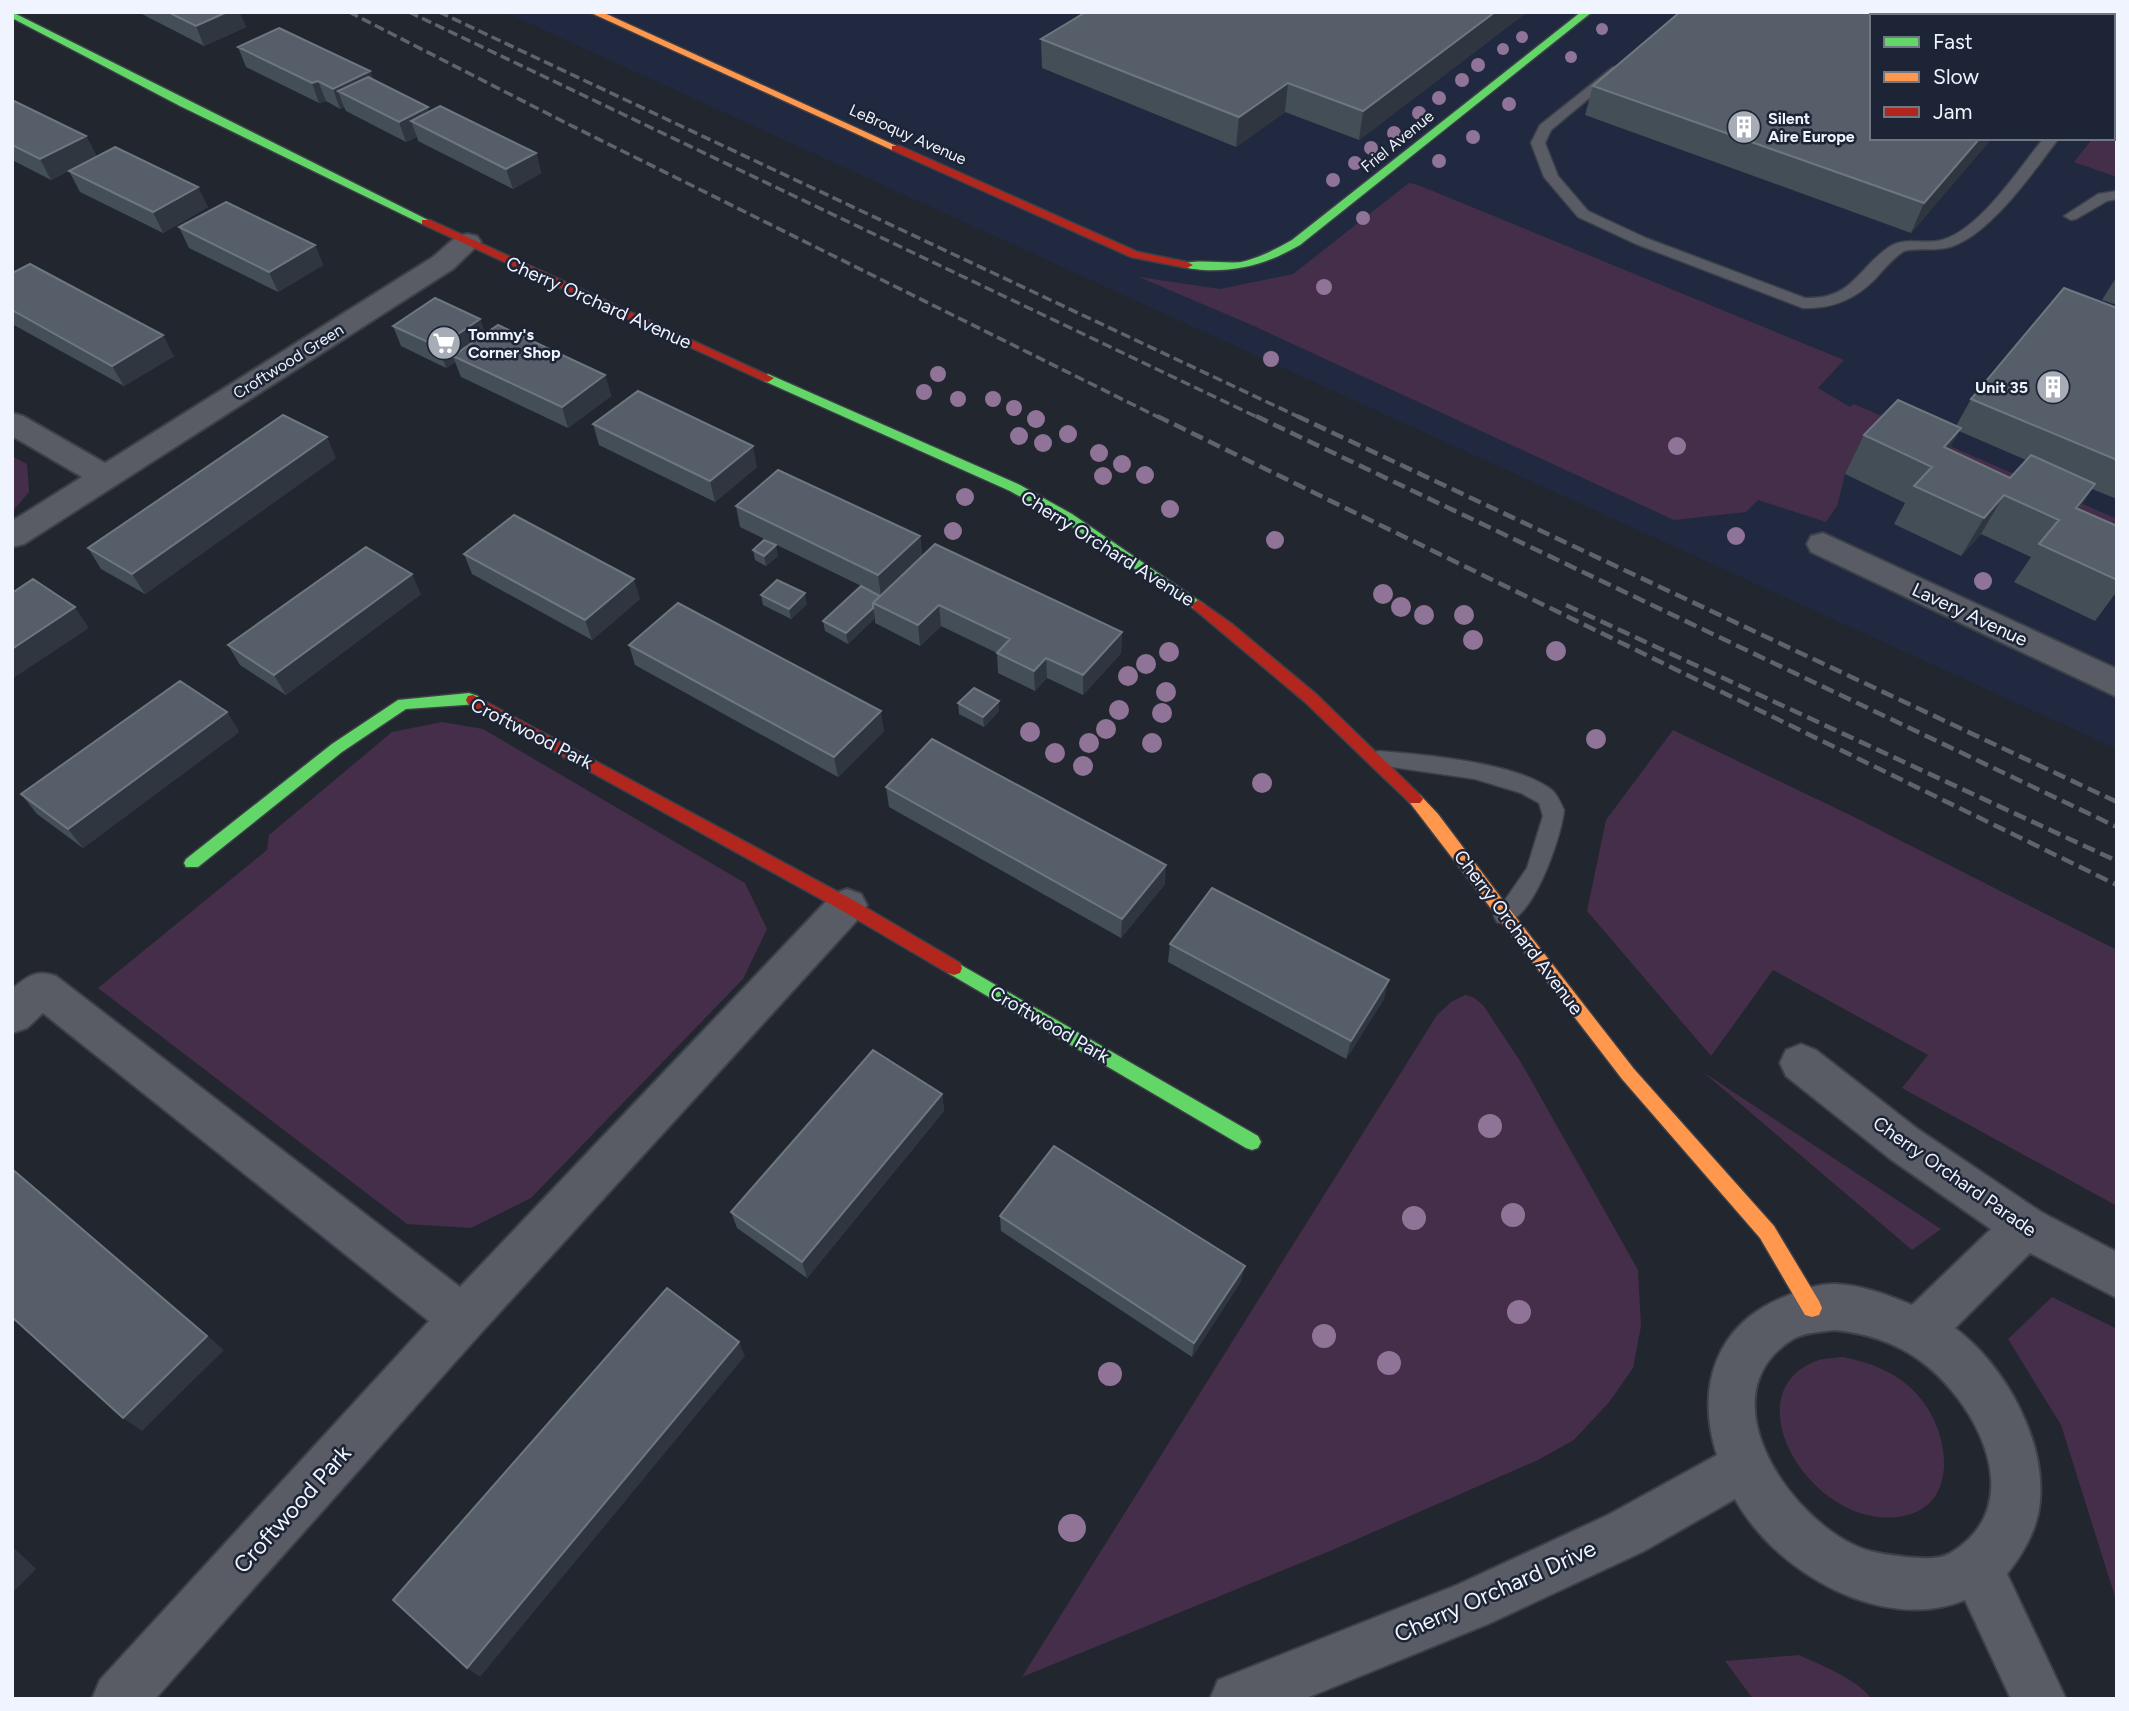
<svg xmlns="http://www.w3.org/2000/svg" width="2129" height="1711" viewBox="0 0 2129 1711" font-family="Figtree,sans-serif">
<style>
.built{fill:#20293f;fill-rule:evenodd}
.green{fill:#452e49}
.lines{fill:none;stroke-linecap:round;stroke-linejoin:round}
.lane-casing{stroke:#3d4049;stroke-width:3}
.street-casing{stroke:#3d4049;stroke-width:4}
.fast-casing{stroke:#3d4049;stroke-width:3}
.slow-casing{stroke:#3d4049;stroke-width:3}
.jam-casing{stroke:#3d4049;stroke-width:3}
.lane{fill:#595c64;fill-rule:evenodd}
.street{fill:#595c64;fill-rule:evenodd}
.fast{fill:#63d668;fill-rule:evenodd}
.slow{fill:#ff974d;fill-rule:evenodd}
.jam{fill:#b3261e;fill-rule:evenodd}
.rail-far1{stroke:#5f636a;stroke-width:3.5;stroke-dasharray:10 4.5;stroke-linecap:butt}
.rail{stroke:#5f636a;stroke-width:4.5;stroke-dasharray:13 6;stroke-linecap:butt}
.tree{fill:#8f7498}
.wall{fill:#444e57;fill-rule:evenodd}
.shaded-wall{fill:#2f363f}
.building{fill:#565f69;stroke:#6e7780;stroke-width:2}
.labels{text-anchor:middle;stroke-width:5;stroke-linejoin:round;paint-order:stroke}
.far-poi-label{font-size:16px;font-weight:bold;fill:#eff4fe;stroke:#1c2435;text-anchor:start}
.far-street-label{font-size:16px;fill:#eff4fe;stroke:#1c2435}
.street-label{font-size:19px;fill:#eff4fe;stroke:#1c2435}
.near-street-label{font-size:23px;fill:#eff4fe;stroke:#1c2435}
</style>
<rect width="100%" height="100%" fill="#22262f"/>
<!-- built -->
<path class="built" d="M504,12H2117V749ZM1872,16H2113V138H1872Z"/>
<!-- green -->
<path class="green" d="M2117,109V177L2074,162L2093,138H2113V113Z
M1409,183L1418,185L1844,360L1818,388L1850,407L1854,404L2117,519V543L1845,474L1837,506L1826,522L1758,500L1746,512L1674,520L1254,326L1139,277L1220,289L1293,274Z
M12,456L27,464L29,492L12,512Z
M442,722L483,729L745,883L767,929L743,979L531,1198L471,1228L407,1224L98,988L267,850L269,835L392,732Z
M1673,730L1852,816L2117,950V1206L1902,1088L1928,1055L1773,970L1711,1056L1587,911L1606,820Z
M1465,995L1473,997L1483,1005L1522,1064L1638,1270L1641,1326L1633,1368L1610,1401L1574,1440L1536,1461L1330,1551L1022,1677L1437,1015L1451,1002Z
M1703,1072L1941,1229L1912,1250Z
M2052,1297L2117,1329V1603L2061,1425L2008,1339Z
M1843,1357C1873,1363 1901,1374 1921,1399C1951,1436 1960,1510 1897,1517C1811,1527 1731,1394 1816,1361C1824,1358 1834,1358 1843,1357Z
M1799,1655C1823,1666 1855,1678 1872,1699H1753L1725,1661Z"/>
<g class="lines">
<!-- lane casing -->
<g class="lane-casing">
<path id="lane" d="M2117,57V68L2113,69V58Z
M1613,67L1620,71L1618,74L1551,130L1545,143L1558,176L1588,211L1646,238L1805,298C1852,300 1857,269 1889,247C1906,236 1924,245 1942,240C1981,229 2019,168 2044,138H2059C2033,172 1993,231 1953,246C1937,252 1920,247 1904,251C1893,258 1885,268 1876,278C1856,299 1833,309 1803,308L1636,244L1578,217L1544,177L1531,143L1540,125Z
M2117,191V199L2107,201L2076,219L2071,220L2064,216L2098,194Z
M1378,751C1420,754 1521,763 1553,791C1558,796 1561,804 1564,810C1562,835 1530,933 1497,922L1494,916L1527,868L1543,816L1539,803L1521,793L1475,779L1371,764L1368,759L1371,754Z"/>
</g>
<!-- street casing -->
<g class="street-casing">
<path id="street" d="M467,234L477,236L481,242L453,269L24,544L12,547V521L82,477L12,436V413L23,416L105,463L433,257L457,236Z
M1823,533L2117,669V697L1811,552L1807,544L1811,536Z
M847,889L861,894L867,905L861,916L480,1334L155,1699H92L100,1680L429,1321L43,1013L27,1028L12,1033V989C28,976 36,969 56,976L460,1287L833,894Z
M1801,1044L1816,1050L1919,1130L2041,1212L2117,1252V1298L2030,1253L1955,1328C2005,1366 2045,1438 2040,1501C2038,1528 2023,1554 2007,1574L2066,1699H2011L1965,1600C1883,1634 1775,1572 1735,1499L1644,1551L1488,1624L1304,1699H1210L1218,1680L1457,1585L1608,1515L1717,1455C1695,1387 1716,1324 1784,1297C1800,1290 1817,1284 1835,1284C1862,1285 1888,1295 1912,1305L1991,1229L1889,1158L1786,1076L1780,1063L1786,1050ZM1834,1330C1865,1333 1892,1341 1918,1359C1976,1400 2031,1503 1952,1552C1939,1561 1921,1558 1906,1557C1889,1555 1870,1553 1854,1545C1787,1514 1705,1394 1793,1339C1805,1332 1821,1332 1834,1330Z"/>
</g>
<!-- fast casing -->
<g class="fast-casing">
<path id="fast" d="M12,12L432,222L422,224L180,106L12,18Z
M1581,12H1592L1300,245C1269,263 1239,272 1203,270C1195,269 1187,269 1181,265C1191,258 1226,264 1241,262C1259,258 1276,249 1292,240Z
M768,374L1020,485L1072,514L1205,605L1198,610L1193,608L1062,520L1010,491L764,381L762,378Z
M469,693L478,696L480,700L478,704L406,709L342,752L198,867H186L184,863L186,859L332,744L398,700Z
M954,961L1258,1136L1261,1142L1258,1148L1252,1150L1246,1148L948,973L946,968L948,963Z"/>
</g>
<!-- slow casing -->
<g class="slow-casing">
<path id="slow" d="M589,12H602L901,148L892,150Z
M1415,793L1420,795L1438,814L1511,911L1634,1069L1774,1226L1819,1301L1822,1308L1819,1315L1812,1317L1805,1315L1760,1238L1622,1079L1407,799Z"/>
</g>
<!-- jam casing -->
<g class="jam-casing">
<path id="jam" d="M892,146H900L1138,252L1187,262L1193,265L1187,268L1131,257L892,150Z
M422,220H430L774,378L768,382L764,381L422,224Z
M1198,600L1232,624L1316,694L1420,795L1423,799L1420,803H1410L1305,702L1193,608L1191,605Z
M473,695L853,900L960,963L962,968L960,973L954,975L948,973L841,910L468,704L466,700L468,696Z"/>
</g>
<!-- lane -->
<use href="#lane" class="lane"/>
<!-- street -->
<use href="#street" class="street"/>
<!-- fast -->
<use href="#fast" class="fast"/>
<!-- slow -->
<use href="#slow" class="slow"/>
<!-- jam -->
<use href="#jam" class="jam"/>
<!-- rail-far1 -->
<path class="rail-far1" d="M349,12L566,123L1160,418
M409,12L1259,418
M439,12L1301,418"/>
<!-- rail -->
<path class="rail" d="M1157,416L2117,885
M1256,416L2117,827
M1297,416L2117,802
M1566,605L2117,861"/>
</g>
<!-- trees -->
<g class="tree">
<circle cx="1602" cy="29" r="6"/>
<circle cx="1522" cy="37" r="6"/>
<circle cx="1503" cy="49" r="6"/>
<circle cx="1571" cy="57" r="6"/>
<circle cx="1478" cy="65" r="7"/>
<circle cx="1462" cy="80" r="7"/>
<circle cx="1439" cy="98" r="7"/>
<circle cx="1509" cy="104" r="7"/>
<circle cx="1419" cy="113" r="7"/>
<circle cx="1394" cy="133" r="7"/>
<circle cx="1473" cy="137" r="7"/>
<circle cx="1371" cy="148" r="7"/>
<circle cx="1439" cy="161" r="7"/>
<circle cx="1355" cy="163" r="7"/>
<circle cx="1333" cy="180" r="7"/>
<circle cx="1363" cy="218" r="7"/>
<circle cx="1324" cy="287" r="8"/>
<circle cx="1271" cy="359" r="8"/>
<circle cx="938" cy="374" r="8"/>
<circle cx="924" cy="392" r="8"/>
<circle cx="958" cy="399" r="8"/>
<circle cx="993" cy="399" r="8"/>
<circle cx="1014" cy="408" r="8"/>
<circle cx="1036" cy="419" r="9"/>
<circle cx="1068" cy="434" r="9"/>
<circle cx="1019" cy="436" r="9"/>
<circle cx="1043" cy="443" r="9"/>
<circle cx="1677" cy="446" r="9"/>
<circle cx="1099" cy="453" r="9"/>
<circle cx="1122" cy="464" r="9"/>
<circle cx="1145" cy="475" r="9"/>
<circle cx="1103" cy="476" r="9"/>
<circle cx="965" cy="497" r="9"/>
<circle cx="1170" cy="509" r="9"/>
<circle cx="953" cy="531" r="9"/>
<circle cx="1736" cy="536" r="9"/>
<circle cx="1275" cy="540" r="9"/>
<circle cx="1983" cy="581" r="9"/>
<circle cx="1383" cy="594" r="10"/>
<circle cx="1401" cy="607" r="10"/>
<circle cx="1424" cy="615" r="10"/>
<circle cx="1464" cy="615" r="10"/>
<circle cx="1473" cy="640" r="10"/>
<circle cx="1556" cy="651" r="10"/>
<circle cx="1169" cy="652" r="10"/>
<circle cx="1146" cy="664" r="10"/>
<circle cx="1128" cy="676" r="10"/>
<circle cx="1166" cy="692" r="10"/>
<circle cx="1119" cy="710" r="10"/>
<circle cx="1162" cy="713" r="10"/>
<circle cx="1106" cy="729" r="10"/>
<circle cx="1030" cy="732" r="10"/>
<circle cx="1596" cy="739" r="10"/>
<circle cx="1089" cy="743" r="10"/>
<circle cx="1152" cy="743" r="10"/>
<circle cx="1055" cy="753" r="10"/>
<circle cx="1083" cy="766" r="10"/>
<circle cx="1262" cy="783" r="10"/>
<circle cx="1490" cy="1126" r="12"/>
<circle cx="1513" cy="1215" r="12"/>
<circle cx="1414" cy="1218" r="12"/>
<circle cx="1519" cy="1312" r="12"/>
<circle cx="1324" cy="1336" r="12"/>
<circle cx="1389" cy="1363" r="12"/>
<circle cx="1110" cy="1374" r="12"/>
<circle cx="1072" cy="1528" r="14"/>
</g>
<!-- wall -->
<path class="wall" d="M138,12H239L246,27L204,46Z
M1086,12H1527L1359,140L1285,112L1236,147L1042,68L1041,39Z
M1680,12H2117V40L2113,45V16H1872V138H1992L1911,233L1585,115L1593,86Z
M238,47L370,71L373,79L429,112L536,153L541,173L513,189L418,141L417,137L406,142L346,111L344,107L340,109L326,101L319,103L246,67Z
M12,100L86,136L97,157L208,207L163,233L80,192L69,171L86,162L51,180L12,160Z
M179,227L315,245L323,265L278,292L189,248Z
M12,273L174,356L124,386L12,324Z
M2117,276V305L2102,300Z
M2117,308V499L2092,489L2079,509L2117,526V595L2115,594L2095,621L2014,582L2031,557L1981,534L1961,556L1894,524L1905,503L1845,474L1864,435L1956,426L1971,399ZM1959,431L2026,460L2010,478L1949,449Z
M480,319L485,334L605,375L611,396L568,428L461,377L455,362L446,368L401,346L393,326Z
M593,424L757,467L715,502L599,445Z
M336,458L145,594L101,569L88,548Z
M736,506L920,536L922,556L1122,632L1121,653L1083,695L1047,678L1035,691L998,673L997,653L941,626L920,646L875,623V618L848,644L825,631L823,621L880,595L740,527Z
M753,550L778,556L766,566L755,560Z
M464,554L640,599L592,640L472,574Z
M421,594L286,695L240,665L228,645Z
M761,595L807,604L791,619L763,605Z
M629,645L884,731L838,777L635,665Z
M999,701V711L984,727L959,714L958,703Z
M227,712L239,732L83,848L37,814L21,794Z
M886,787L1165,884L1121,938L889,807Z
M1170,944L1384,999L1346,1059L1168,962Z
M942,1094L944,1111L807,1278L737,1228L731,1212Z
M1000,1216L1241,1281L1192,1357L1001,1231Z"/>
<!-- shaded-wall -->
<path class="shaded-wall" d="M227,12H239L246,27L204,46L196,26Z
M1495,12H1527L1359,140L1363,111Z
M2117,30V40L2113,45V34Z
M370,71L377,91H338L344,107L340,109L333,89Z
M318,81L326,101L319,103L312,83Z
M1288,83L1285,112L1236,147L1239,117Z
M428,107L434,128L411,121L417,137L406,142L399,122Z
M86,136L97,157L51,180L40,159Z
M1980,138H1992L1911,233L1924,203Z
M536,153L541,173L513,189L506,169Z
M198,187L208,207L163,233L153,212Z
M315,245L323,265L278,292L269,272Z
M480,319L487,340L453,356L455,362L446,368L439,347Z
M163,335L174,356L124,386L112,366Z
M605,375L611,396L568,428L562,407Z
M1961,428L1940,467L1944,447Z
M327,437L336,458L145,594L132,574Z
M753,446L757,467L715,502L710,481Z
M2095,484L2070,522L2076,508Z
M2004,495L1981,534L1961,556L1984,518Z
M920,536L922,556L881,596L878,575Z
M776,545L778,556L766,566L764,556Z
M412,574L421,594L286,695L274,675Z
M634,579L640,599L592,640L585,620Z
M805,593L807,604L791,619L789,609Z
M939,605L941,626L920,646L918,625Z
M75,607L89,628L12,679V649Z
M873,608L875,618L848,644L846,633Z
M1122,632L1121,653L1083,695V675Z
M1046,658L1047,678L1035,691L1034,671Z
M999,701V711L984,727L983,717Z
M881,711L884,731L838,777L834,757Z
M227,712L239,732L83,848L68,829Z
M1166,865L1165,884L1121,938L1122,919Z
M1389,980L1384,999L1346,1059L1351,1041Z
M942,1094L944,1111L807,1278L802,1262Z
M12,1168L224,1350L142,1431L123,1418Z
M1245,1266L1241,1281L1192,1357L1194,1343Z
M739,1342L745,1356L480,1677L467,1668Z
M12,1546L36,1569L12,1593Z"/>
<!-- building -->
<path class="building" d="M168,12H227L196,26Z
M1086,12H1495L1363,111L1288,83L1239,117L1041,39Z
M1680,12H2117V30L2113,34V16H1872V138H1980L1924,203L1593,86Z
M279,28L370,71L333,89L318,81L312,83L238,47Z
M368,77L428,107L399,122L338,91Z
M12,100L86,136L40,159L12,145Z
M440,106L536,153L506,169L411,121Z
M115,147L198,187L153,212L69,171Z
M226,202L315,245L269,272L179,227Z
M30,264L163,335L112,366L12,310V273Z
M2064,288L2117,308V460L1971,399Z
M435,298L480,319L439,347L393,326Z
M498,325L605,375L562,407L453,356Z
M638,391L753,446L710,481L593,424Z
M1898,400L1961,428L1944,447L2010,478L2031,455L2095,484L2076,508L2117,526V580L2039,544L2059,520L2004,495L1984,518L1914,486L1932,467L1864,435Z
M283,415L327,437L132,574L88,548Z
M778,470L920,536L878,575L736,506Z
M514,515L634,579L585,620L464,554Z
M764,540L776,545L764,556L753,550Z
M935,544L1122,632L1083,675L1046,658L1034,671L997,653L1010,639L939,605L918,625L873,603Z
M366,547L412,574L274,675L228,645Z
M33,579L75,607L12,649V593Z
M777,580L805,593L789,609L761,595Z
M861,586L880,596L873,603V608L846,633L823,621Z
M678,603L881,711L834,757L629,645Z
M180,681L227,712L68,829L21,794Z
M974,688L999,701L983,717L958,703Z
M932,739L1166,865L1122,919L886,787Z
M1212,888L1389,980L1351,1041L1170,944Z
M873,1050L942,1094L802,1262L731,1212Z
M1054,1146L1245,1266L1194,1343L1000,1216Z
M12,1169L207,1336L123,1418L12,1317Z
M667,1288L739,1342L467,1668L393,1600Z"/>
<!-- icons -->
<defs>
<g id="building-disc" transform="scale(1.75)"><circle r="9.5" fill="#a7acb6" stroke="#1c2435"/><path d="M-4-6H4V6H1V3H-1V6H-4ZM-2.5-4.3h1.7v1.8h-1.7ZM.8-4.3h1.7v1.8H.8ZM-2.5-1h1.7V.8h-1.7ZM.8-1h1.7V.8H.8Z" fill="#fff"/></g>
<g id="supermarket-disc" transform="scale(1.75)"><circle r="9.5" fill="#a7acb6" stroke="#1c2435"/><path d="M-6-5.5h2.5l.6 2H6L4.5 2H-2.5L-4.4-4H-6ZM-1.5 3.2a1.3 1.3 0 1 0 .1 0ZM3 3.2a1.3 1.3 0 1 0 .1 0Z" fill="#fff"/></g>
</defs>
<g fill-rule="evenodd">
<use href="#building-disc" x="1744" y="127"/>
<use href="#supermarket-disc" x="444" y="343"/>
<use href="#building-disc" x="2053" y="387"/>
</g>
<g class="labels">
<!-- far-poi labels -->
<g class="far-poi-label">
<text x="1768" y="124">Silent<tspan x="1768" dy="18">Aire Europe</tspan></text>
<text x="468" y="340">Tommy's<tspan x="468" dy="18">Corner Shop</tspan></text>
<text x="2028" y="393" text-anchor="end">Unit 35</text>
</g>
<!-- far-street labels -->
<g class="far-street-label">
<text transform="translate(908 134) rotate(24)" y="6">LeBroquy Avenue</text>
<text transform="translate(1397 141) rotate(-39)" y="6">Friel Avenue</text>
<text transform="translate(288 361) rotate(-32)" y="6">Croftwood Green</text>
</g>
<!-- street labels -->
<g class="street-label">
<text transform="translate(599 302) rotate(24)" y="7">Cherry Orchard Avenue</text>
<text transform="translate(1108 548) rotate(32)" y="7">Cherry Orchard Avenue</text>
<text transform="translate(1970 614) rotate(25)" y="7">Lavery Avenue</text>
<text transform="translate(532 733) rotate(27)" y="7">Croftwood Park</text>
<text transform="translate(1519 932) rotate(53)" y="7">Cherry Orchard Avenue</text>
<text transform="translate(1050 1024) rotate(30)" y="7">Croftwood Park</text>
<text transform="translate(1955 1176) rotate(35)" y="7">Cherry Orchard Parade</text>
</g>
<!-- near-street labels -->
<g class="near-street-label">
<text transform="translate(292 1509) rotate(-48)" y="8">Croftwood Park</text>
<text transform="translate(1495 1591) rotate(-24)" y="8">Cherry Orchard Drive</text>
</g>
</g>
<!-- border -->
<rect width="2129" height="1711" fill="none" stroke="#eff4fe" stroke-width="28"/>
<!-- legend -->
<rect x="1870" y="14" width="245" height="126" fill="#1c2435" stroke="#707785" stroke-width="2"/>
<rect x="1884" y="37" width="35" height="10" fill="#63d668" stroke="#707785" stroke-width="2"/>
<text x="1933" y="49" font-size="21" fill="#eff4fe">Fast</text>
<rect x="1884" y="72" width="35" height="10" fill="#ff974d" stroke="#707785" stroke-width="2"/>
<text x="1933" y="84" font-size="21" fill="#eff4fe">Slow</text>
<rect x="1884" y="107" width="35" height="10" fill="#b3261e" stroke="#707785" stroke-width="2"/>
<text x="1933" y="119" font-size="21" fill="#eff4fe">Jam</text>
</svg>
